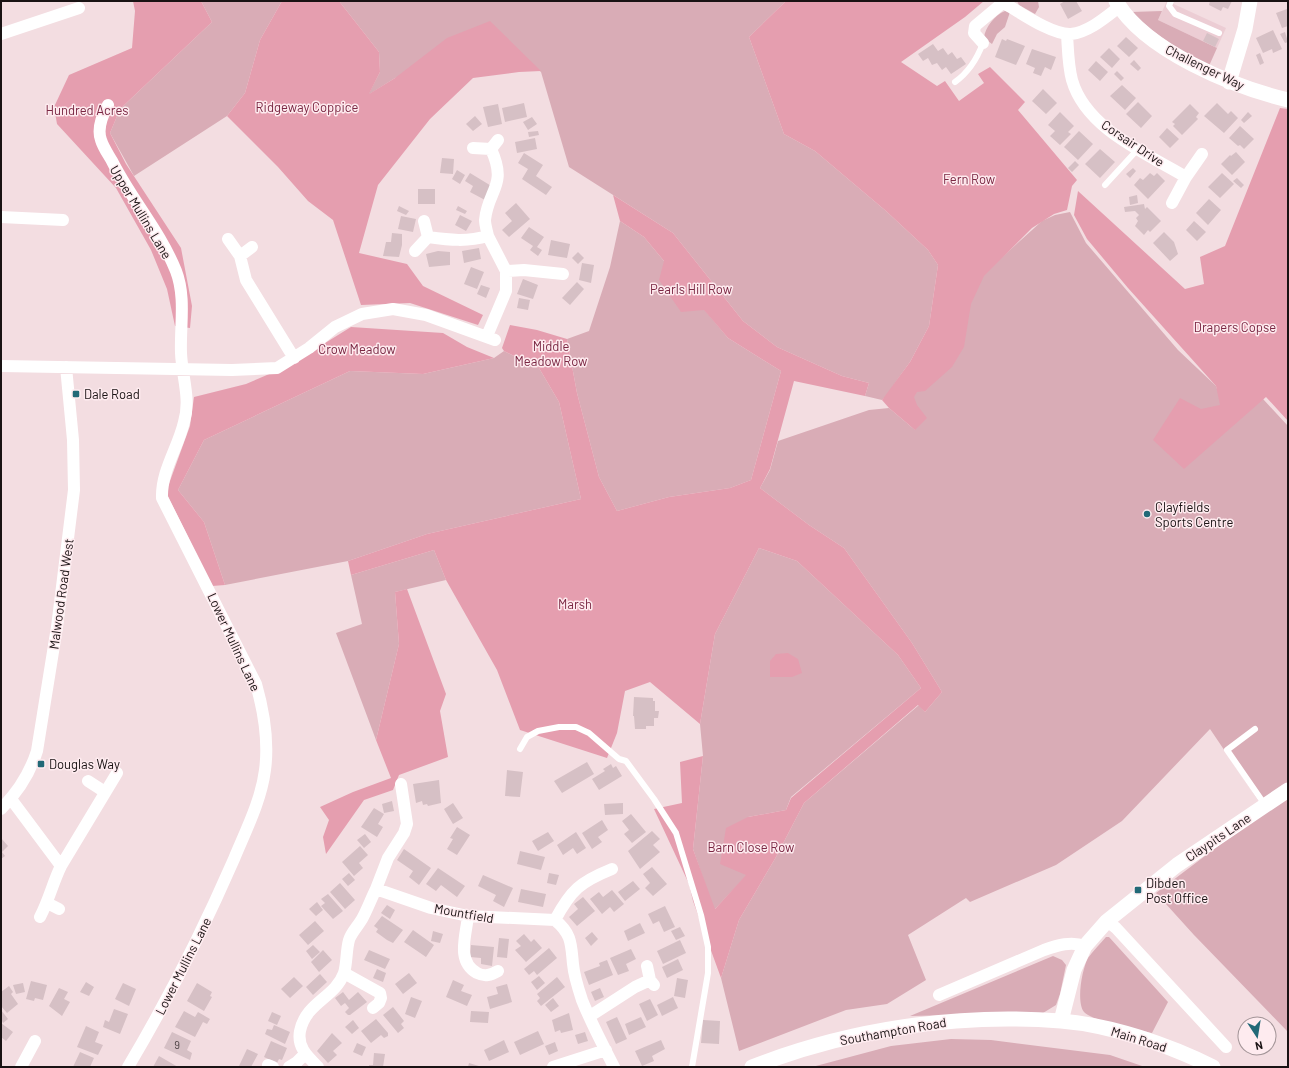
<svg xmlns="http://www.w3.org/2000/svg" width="1289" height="1068" viewBox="0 0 1289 1068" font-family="Barlow,sans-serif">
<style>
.built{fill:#eccdd4}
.green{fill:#d9acb6}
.forest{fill:#e59eaf}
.building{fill:#d6c0c5}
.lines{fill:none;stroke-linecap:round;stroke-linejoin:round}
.service{stroke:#fff;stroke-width:6}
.minor{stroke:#fff;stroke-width:12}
.tertiary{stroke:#fff;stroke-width:15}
.poi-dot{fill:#226977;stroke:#feebef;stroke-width:1.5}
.labels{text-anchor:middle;stroke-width:3;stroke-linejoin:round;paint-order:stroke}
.number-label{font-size:11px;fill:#483e40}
.street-label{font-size:13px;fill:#191213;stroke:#feebef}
.park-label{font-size:13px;fill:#7a2743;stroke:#feebef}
.poi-label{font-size:13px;fill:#191213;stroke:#feebef;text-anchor:start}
</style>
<rect width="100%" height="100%" fill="#f3dde1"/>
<!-- built -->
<path class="built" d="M1167,1L1226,28L1217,48L1158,20Z"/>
<!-- green -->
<path class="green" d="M201,1H282L260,40L245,93L227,116L134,176L110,133L120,109L212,22Z
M339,1H786L749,37L784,134L815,151L886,211L928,250L938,265L929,326L910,362L894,384L967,289L1042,221L1055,215L1070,212L1086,243L1178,350L1216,386L1217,389L1263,399L1288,426V785L1260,803L1210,729L1122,821L1056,865L970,902L966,898L908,935L926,980L887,1004L846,1010L739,1051L721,978L739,920L776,857L804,803L919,705L925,712L942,692L912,643L844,548L809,525L760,488L770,470L778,441L869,410L889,408L915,430L884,398L882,400L865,396L869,383L842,376L777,347L743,321L673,233L569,167L541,72L517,53L395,78L368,95L380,72L379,52Z
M1017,1H1038L1039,7L1035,14L1019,5Z
M1005,11L1010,12L1005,27L997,34L992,44L984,38C985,27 995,15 1005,11Z
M1162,11L1158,20L1217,48L1209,66C1180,52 1155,34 1131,12Z
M620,221L644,237L728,338L781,371L751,480L730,488L669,497L617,511L599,477L577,393L567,339L589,331L610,267Z
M504,351L539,368L559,402L581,499L427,534L348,561L225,585L204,522L178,490L204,440L350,371L423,374L494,358Z
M759,548L797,561L898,655L921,688L791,797L786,810L748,817L747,875L714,910L693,849L703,756L700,724L715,634Z
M434,550L446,580L395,592L399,644L376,740L336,633L362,624L351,575Z
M1288,798V1032L1194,935L1156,893L1238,831Z
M1106,937H1109L1168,1002L1152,1033C1138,1030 1092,1021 1084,1012C1076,1002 1082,969 1088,958C1093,951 1100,944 1106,937Z
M1053,956L1062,960L1066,965L1060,994L1056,1005L1043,1013L910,1016Z
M951,1039L991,1040L1110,1055L1145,1067H812L891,1046Z"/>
<!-- forest -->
<path class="forest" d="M133,1H201L212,22L120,109L110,133L126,164L181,248L192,306L190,328L175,326L167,289L151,250L116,188L57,124L54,107L69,75L132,48L135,11Z
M282,1H339L379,52L380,72L369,94L395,78L447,38L490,21L541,71L519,72L473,78L430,119L378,185L359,253L407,264L423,286L483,315L478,325L410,303L361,305L333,220L308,201L278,167L227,116L245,93L260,40Z
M786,1H984L965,17L901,62L937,86L945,81L959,101L984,83L978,74L990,67L1025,102L1018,110L1077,180L1072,186L1067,210L1054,214L1032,228L984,276L971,304L964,347L952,367L925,391L917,392L914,397L917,405L927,418L915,430L889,408L882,400L910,362L929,326L938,265L928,250L886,211L815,151L784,134L749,37Z
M1280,108L1288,109V421L1266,397L1184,469L1153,440L1180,398L1201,409L1220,405L1216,386L1128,288L1087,239L1074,215L1078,191L1185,289L1204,284L1200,257L1225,246Z
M613,195L673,233L743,321L777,347L842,376L869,383L865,396L794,381L770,469L760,488L809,525L844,548L912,643L942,692L925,712L918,705L804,803L776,857L739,920L721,978L693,901L689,884L654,809L682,803L680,762L703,756L693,849L715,909L746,875L720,864L726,828L748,817L786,810L791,798L921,688L898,655L797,561L759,548L715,634L700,724L650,682L625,691L617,733L607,758L520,730L497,670L446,580L434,550L351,575L348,561L427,534L581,499L559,402L539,368L504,351L502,348L510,325L537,330L567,339L577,393L599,477L617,511L669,497L730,488L751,480L781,371L728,338L704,310L681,312L659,280L664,261L644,237L620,221Z
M351,327L443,333L467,347L494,358L423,374L350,371L204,440L178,490L204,522L225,585L212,586L166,492L190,426L194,397L246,384L288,366Z
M407,589L446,694L440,711L448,757L399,775L393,790L364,800L326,854L323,837L329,820L320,807L353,792L391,778L376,740L399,644L395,592Z
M788,653L798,659L802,673L792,677H770V661L776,654Z"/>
<!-- building -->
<path class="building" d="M1065,1H1076L1082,11L1068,19L1060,4Z
M1210,1H1232L1228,9L1223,7L1221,11L1209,5Z
M1287,9L1288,26L1282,28L1276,13Z
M1273,30L1282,49L1273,53L1272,49L1263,53L1256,38Z
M1285,32L1288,42L1285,43L1280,34Z
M1207,33L1219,39L1215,47L1203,41Z
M1126,37L1138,48L1129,57L1117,46Z
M1002,39L1006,41L1007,39L1025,46L1016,65L995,57Z
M933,44L938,51L943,48L948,55L952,52L957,59L961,57L966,64L951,74L946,67L942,70L937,63L932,65L928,58L923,61L918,54Z
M1109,48L1120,59L1112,68L1100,57Z
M1032,49L1056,57L1051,70L1045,67L1041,76L1033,73L1035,68L1026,64Z
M1260,53L1264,63L1260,65L1256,55Z
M1134,60L1141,68L1138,71L1130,64Z
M1096,61L1108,72L1100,81L1088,70Z
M1117,71L1124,78L1121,81L1114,74Z
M1122,85L1136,98L1125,110L1110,96Z
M1043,89L1057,103L1046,114L1032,101Z
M1138,102L1152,116L1141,128L1126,114Z
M524,103L527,117L505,122L502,108Z
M1217,103L1228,114L1231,111L1238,118L1224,133L1204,116Z
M498,104L502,124L488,127L483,107Z
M1190,104L1199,113L1196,117L1198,119L1182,135L1173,126L1175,124L1172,122Z
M1060,112L1074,126L1068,132L1071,134L1060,145L1050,136L1055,131L1048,125Z
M1248,112L1252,116L1244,123L1241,120Z
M475,116L482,124L473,131L466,124Z
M532,117L537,124L528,130L523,122Z
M1240,126L1254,139L1244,149L1240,145L1238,146L1229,138Z
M1167,128L1179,139L1170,148L1159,137Z
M538,131L539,135L529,137L528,132Z
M1079,131L1093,144L1078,160L1064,147Z
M535,138L537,149L517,153L515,142Z
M1100,149L1115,162L1100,178L1085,164Z
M1236,152L1245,162L1232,175L1221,164L1230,155L1231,156Z
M524,153L543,165L536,176L552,187L546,195L522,179L528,169L518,163Z
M442,158L454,159L453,174L440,173Z
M1075,161L1079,165L1072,172L1068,168Z
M1133,168L1136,171L1130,178L1126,174Z
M457,170L465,175L460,184L452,179Z
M470,173L493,187L485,200L470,192L473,186L465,181Z
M1150,173L1154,176L1157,173L1165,181L1148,199L1134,185L1140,178L1143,180Z
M1222,173L1234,184L1220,198L1208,187Z
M1237,178L1244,185L1241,188L1233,181Z
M418,189H435V204H418Z
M1137,195L1138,203L1130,205L1129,197Z
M1209,199L1221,210L1208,225L1196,213Z
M516,203L530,219L509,237L502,230L512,221L505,213Z
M1144,204L1145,209L1147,207L1161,221L1150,232L1148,230L1144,235L1135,226L1138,221L1136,218L1139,215L1135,211L1125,212L1124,207Z
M399,206L409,211L406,215L397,211Z
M458,206L467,211L465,214L456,210Z
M460,215L472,221L466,231L455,225Z
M401,216L416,219L413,232L398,229Z
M1194,221L1206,232L1197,241L1186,230Z
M529,227L544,237L537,247L542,250L538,256L530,250L533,246L521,238Z
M1164,232L1174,242L1178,254L1170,261L1153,243Z
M392,233L402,234V245L399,257L383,256L386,242H391Z
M551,240L570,244L567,258L548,255Z
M479,248L481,259L464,263L462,251Z
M438,251L450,252V265L429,267L426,254Z
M578,252L584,258L578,264L572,258Z
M582,263L594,265L591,283L579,280Z
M471,267L484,272L477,289L464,284Z
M523,279L538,285L533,299L517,294Z
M577,282L584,289L570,305L562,298Z
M481,285L490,288L486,298L477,294Z
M519,298L530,300L528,310L517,308Z
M634,697L653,698V701H655V711H659L658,718H654V726H646V729H635L634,716H633Z
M587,762L594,774L562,793L554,781Z
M611,764L613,768L616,766L622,776L599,790L592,779L605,771L603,769Z
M507,770L523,772L520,797L505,796Z
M439,780L441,803L428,806L427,804L423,805L422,801L416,803L413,784Z
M392,801L394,811L384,813L382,804Z
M453,803L463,818L453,824L444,809Z
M623,803V814L605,815L604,804Z
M374,808L384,814L378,824L383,827L377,837L361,827Z
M631,814L646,832L632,843L624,834L629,830L622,821Z
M602,820L608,830L598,837L602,842L592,849L582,833Z
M457,827L470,835L457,855L447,849L453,839L450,838Z
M652,831L660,839L653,845L660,852L640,869L628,851Z
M548,832L554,841L538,851L532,841Z
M576,832L586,848L577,854L573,848L563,855L557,845Z
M365,834L371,842L364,848L357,840Z
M1,838L8,846L2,852L5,856L1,859Z
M360,846L368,855L359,863L363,868L354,876L342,862Z
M404,849L431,868L419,885L409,877L413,871L397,860Z
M520,851L545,857L541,870L517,864Z
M652,867L667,884L653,896L645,888L650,883L643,874Z
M438,868L465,886L457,897L441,885L436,891L426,884Z
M349,873L355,880L348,886L342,879Z
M549,873L559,875L556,885L547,883Z
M483,875L513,888L504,907L493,901L496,895L478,886Z
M633,881L640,889L625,901L618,892Z
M340,883L355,900L345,909L330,892Z
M521,889L546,894L543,907L518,902Z
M612,890L624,904L614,912L610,907L602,914L590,899L599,892L603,897Z
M328,894L343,911L333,919L321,906L325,903L321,899Z
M583,897L595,911L577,926L569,917L578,909L574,904Z
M317,902L323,910L316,916L309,909Z
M387,905L395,910L390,919L381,913Z
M665,906L675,927L664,932L659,921L653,924L648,914Z
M382,916L403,930L393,943L387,940L376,932L378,929L374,926Z
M315,921L324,931L308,945L299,935Z
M640,923L645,933L628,941L624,931Z
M680,927L685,936L676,940L671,931Z
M413,930L434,945L426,957L404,942Z
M433,931L443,934L440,943L431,941Z
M592,932L598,939L591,946L585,938Z
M524,934L531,942L534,939L542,948L526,962L515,950L521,946L516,941Z
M499,938L509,939L507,958L497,957Z
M680,940L686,953L663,964L657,951Z
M313,945L320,952L312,959L306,951Z
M471,945L494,947L492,966L481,964V958L470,957Z
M549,948L557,958L537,975L534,971L529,975L524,969Z
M631,949L636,959L626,964L629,971L618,975L610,958Z
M323,950L332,960L319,972L311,962Z
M369,950L390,959L385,969L364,960Z
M678,959L683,970L667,978L662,967Z
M607,960L613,975L589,985L584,972L600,966L599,963Z
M377,969L386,973L383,982L373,978Z
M409,973L417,983L403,994L395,984Z
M320,974L327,982L313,995L306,987Z
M539,976L545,983L537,990L531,982Z
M294,977L303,986L290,998L281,989Z
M557,977L565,987L541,1006L537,1001L540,998L537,994Z
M677,978L688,980L685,998L674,996Z
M453,980L464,985L461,991L472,995L467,1006L446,997Z
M31,981L47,985L43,1000L35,998L34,1001L26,999Z
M86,982L94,987L89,996L80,992Z
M23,983L25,992L16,994L13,985Z
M123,983L136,989L129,1006L115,999Z
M197,983L212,992L210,996L212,997L204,1011L187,1001Z
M507,984L512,1002L490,1009L487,997L498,994L496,987Z
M9,986L13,992L11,994L18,1004L7,1013L1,1006V992Z
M59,988L68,992L64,999L70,1002L62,1016L49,1006Z
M600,988L604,997L595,1001L591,992Z
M343,992L349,1000L358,992L367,1002L350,1015H348L345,1012L349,1008L345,1003L341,1006L335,998Z
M411,997L422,1001L415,1018L405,1014Z
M673,997L678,1008L662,1016L657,1005Z
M553,998L559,1006L551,1012L545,1005Z
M650,999L658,1015L647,1021L639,1004Z
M393,1007L404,1021L401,1024L404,1028L398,1033L383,1015Z
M114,1009L128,1014L120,1034L103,1027L105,1020L109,1022Z
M1,1010L8,1019L3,1023L1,1019Z
M184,1011L195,1017L198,1012L210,1019L207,1024L203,1022L195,1037L175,1027Z
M471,1011L489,1012L488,1023L470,1022Z
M272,1012L281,1016L277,1025L268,1021Z
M569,1013L573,1030L561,1033L560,1030L555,1032L552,1020Z
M617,1017L627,1039L616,1044L606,1022Z
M641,1017L646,1027L629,1035L625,1024Z
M376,1019L388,1033V1036L384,1038L381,1035L371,1043L361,1031Z
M353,1020L359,1028L352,1034L345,1027Z
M703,1020L720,1021L719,1044L701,1043Z
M1,1023L13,1032L6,1041L1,1037Z
M274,1025L290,1032L285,1044L265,1034L267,1029L272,1030Z
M86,1026L99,1032L95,1042L103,1045L98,1055L77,1047Z
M538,1031L544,1044L520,1055L514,1042Z
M172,1032L191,1041L187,1050L192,1053L190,1060L164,1048Z
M585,1032L588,1041L578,1044L575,1035Z
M332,1033L342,1043L333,1051L337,1055L328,1063L317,1051Z
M504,1040L509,1052L489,1061L484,1050Z
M661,1040L665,1049L652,1056L654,1061L642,1066L635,1051Z
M271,1041L287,1048L282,1060L279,1059L277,1063L264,1057Z
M555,1042L558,1051L549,1055L545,1046Z
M357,1043L366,1047L362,1056L353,1052Z
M247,1049L258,1054L251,1067H242L239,1066Z
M80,1052L94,1058L90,1067H73Z
M374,1053L385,1054L383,1067H369V1065H373Z
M159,1056L178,1067H153Z
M469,1063L482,1067H468Z"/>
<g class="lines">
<!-- service -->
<path class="service" d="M1171,1L1169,6L1175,14L1219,33
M955,82C969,72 977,59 983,43
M1105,185L1138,149
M1255,729L1227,750L1265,805
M520,749L527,737L538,731L559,727H576L589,733L619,759L626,761L654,799L676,833L701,915L708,947V973L692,1067"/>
<!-- minor -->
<path class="minor" d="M1004,3C1021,13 1052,35 1071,34C1089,32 1106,17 1119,7
M1,34L79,8
M1067,34C1068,49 1068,65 1072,80C1086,129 1146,153 1186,177
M983,43L974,33L975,26L1005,1
M108,105C103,114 97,129 101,140C103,147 108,154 112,161C131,199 160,231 176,271C186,297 180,326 181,353C182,377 191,399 184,422C178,448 161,471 162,498L256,684C264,712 269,740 265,770C261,801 246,830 234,859C203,930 168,1000 128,1067
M473,148L491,149
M1172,203L1186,177L1202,154
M1,217L63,220
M424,221L428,237C450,240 467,242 488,236L506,271V291L487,336
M488,236C487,231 485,225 485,220C488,189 508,186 491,149L498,140
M228,239L240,256L246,280L294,358
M415,251L428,237
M240,256L252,247
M506,271L524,270L563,274
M1,366L232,370L277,368L309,348L335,327L362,314L393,309L426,315L495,340
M88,781L105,792
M11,799L61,866C53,882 49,900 40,917
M1,809C17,793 30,773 37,751L57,627L74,490L73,440L66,367
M61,866L117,773
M376,889L388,858L404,833L407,824L401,784
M47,903L59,909
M468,916C466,936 456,961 477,973C485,977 491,975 498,971
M555,920C571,890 580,882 612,869
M1107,921L1116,928L1226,1047
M647,966L650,980
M344,973L380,993L381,998L379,1003L373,1008
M939,995L1044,950C1058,945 1071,941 1085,946
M590,1016L635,987L650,980L654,985
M268,1065L273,1067
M21,1067L35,1041
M289,1067L297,1062L305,1054
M318,1067C307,1056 297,1047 300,1031C306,1002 335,998 344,973C347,963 346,951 349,940C351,933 358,926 362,919C367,910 371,899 376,889L431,908L468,916L555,920C572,934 571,944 573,964C574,976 578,988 582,1000C591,1023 603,1045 614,1067
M553,1067L606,1050"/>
<!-- tertiary -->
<path class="tertiary" d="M1116,1C1145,51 1234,87 1288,100
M1229,82L1245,29L1250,1
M1061,1021L1074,970L1085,946L1107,921L1177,865L1288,790
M752,1067C849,1029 957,1013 1061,1021C1111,1025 1169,1045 1213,1067"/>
</g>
<!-- markers -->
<g class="poi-dot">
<rect x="72" y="390" width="8" height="8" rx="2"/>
<circle cx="1147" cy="514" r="4"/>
<rect x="37" y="760" width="8" height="8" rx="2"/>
<rect x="1134" y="886" width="8" height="8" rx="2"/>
</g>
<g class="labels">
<!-- number labels -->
<g class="number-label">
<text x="177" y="1049">9</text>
</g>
<!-- street labels -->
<g class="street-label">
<text transform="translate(1205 67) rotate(26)" y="5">Challenger Way</text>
<text transform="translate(1133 143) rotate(34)" y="5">Corsair Drive</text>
<text transform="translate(141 212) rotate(59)" y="5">Upper Mullins Lane</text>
<text transform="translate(61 594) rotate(-82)" y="5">Malwood Road West</text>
<text transform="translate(234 642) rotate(65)" y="5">Lower Mullins Lane</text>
<text transform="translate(1218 837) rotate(-34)" y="5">Claypits Lane</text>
<text transform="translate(464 913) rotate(10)" y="5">Mountfield</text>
<text transform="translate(183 966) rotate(-63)" y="5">Lower Mullins Lane</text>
<text transform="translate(893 1031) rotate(-10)" y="5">Southampton Road</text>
<text transform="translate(1139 1039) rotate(17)" y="5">Main Road</text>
</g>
<!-- park labels -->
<g class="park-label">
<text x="307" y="112">Ridgeway Coppice</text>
<text x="87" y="115">Hundred Acres</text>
<text x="969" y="184">Fern Row</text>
<text x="691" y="294">Pearls Hill Row</text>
<text x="1235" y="332">Drapers Copse</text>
<text x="551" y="351">Middle<tspan x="551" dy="15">Meadow Row</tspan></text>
<text x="357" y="354">Crow Meadow</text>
<text x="575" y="609">Marsh</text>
<text x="751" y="852">Barn Close Row</text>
</g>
<!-- poi labels -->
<g class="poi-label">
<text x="84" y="399">Dale Road</text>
<text x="1155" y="512">Clayfields<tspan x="1155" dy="15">Sports Centre</tspan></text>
<text x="49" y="769">Douglas Way</text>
<text x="1146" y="888">Dibden<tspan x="1146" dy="15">Post Office</tspan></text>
</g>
</g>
<!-- border -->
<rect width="1289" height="1068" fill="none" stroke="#191213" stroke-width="4"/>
<!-- north arrow -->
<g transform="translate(1257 1036) rotate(168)"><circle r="19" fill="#feebef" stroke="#a29497"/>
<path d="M0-3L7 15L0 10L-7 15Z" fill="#226977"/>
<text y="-6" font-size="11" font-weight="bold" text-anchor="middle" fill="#191213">N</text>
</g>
</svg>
